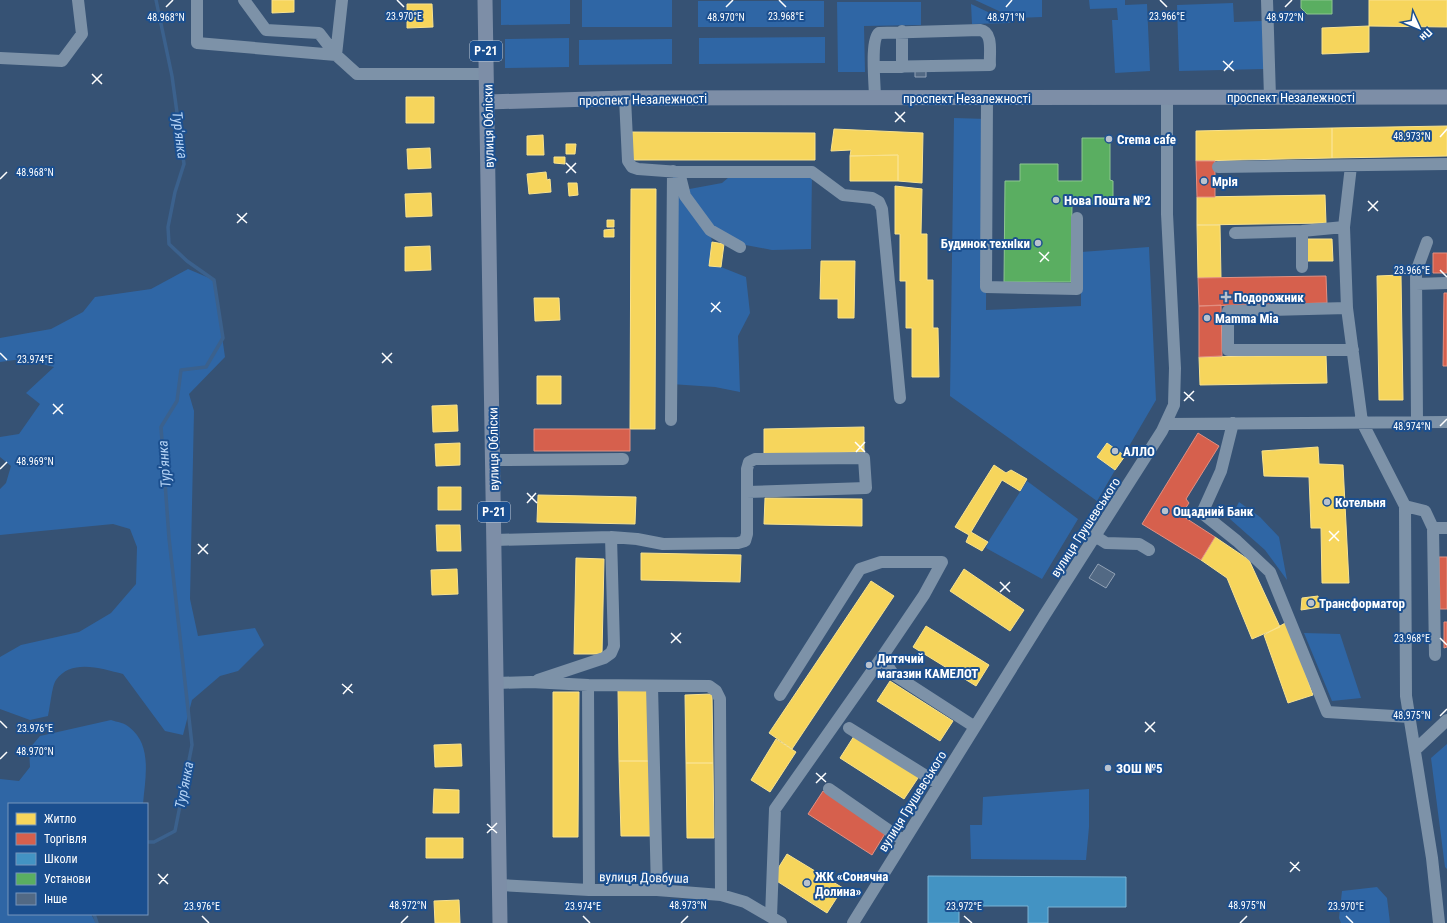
<svg xmlns="http://www.w3.org/2000/svg" width="1447" height="923" viewBox="0 0 1447 923" font-family="'Roboto Condensed',sans-serif">
<style>
.green{fill:#2f66a5}
.homes{fill:#f6d55c;stroke:#f9e28d}
.shops{fill:#d6604d;stroke:#e29082}
.schools{fill:#4393c3;stroke:#7bb3d5}
.public{fill:#5aae61;stroke:#8cc690}
.lines{fill:none;stroke-linecap:round;stroke-linejoin:round}
.stream{stroke:#3b618d;stroke-width:3.5}
.building{fill:#526984;stroke:#92a2b6}
.minor{stroke:#7d92a8;stroke-width:12}
.major{stroke:#7d8ea7;stroke-width:15}
.ticks{fill:none;stroke:#fff;stroke-width:1.5}
.poi-dot{fill:#b9c2ce;stroke:#1b4f8f;stroke-width:1.5}
.labels{text-anchor:middle;stroke-width:4;stroke-linejoin:round;paint-order:stroke}
.shield{fill:#1b4f8f;stroke:#bbcadd;stroke-width:1}
.shield-label{font-size:12px;font-weight:bold;fill:#fff}
.street-label{font-size:13px;fill:#fff;stroke:#1b4f8f}
.poi-label{font-size:13px;font-weight:bold;fill:#fff;stroke:#1b4f8f;text-anchor:start}
.water-label{font-size:14px;font-style:italic;fill:#b5d3f5;stroke:#1b4f8f}
.ticks-label{font-size:10px;text-anchor:middle;fill:#fff;stroke:#1b4f8f;stroke-width:4;stroke-linejoin:round;paint-order:stroke}
</style>
<rect width="100%" height="100%" fill="#365274"/>
<!-- green -->
<path class="green" d="M501,0H570V24L501,25Z
M582,0H672V27H582Z
M975,0H1042V17L1014,18Z
M1089,0H1125V5L1147,4L1150,71L1115,73L1112,20H1118L1117,8L1090,9Z
M698,1H824V27H698Z
M837,2H921V25L864,26L865,72H838Z
M1233,3L1234,22L1262,21L1264,69L1179,71L1177,5Z
M971,4L1011,23L972,24Z
M825,37V63L699,64V38Z
M569,38V67L505,68V39Z
M672,39V64L579,65V40Z
M954,118L987,119L986,310L1081,306V252L1149,247L1156,400L1097,501L950,396Z
M673,171L684,190L722,183L735,172H812L811,249L772,250L735,243L710,230L712,242L709,266L721,267L746,277L750,313L738,336L740,392L715,387L671,384Z
M188,269L214,280L225,357L189,394L194,411L190,599L198,636L255,628L264,645L238,671L220,676L192,700L183,735L165,731L123,674C102,669 72,658 56,680C52,685 50,708 48,716L30,720L0,709V657L21,645L79,632L111,613L136,584L137,547L130,529L113,524L0,535V489L6,483L11,466L0,457V437L19,434L40,404L26,393L54,367L22,359L0,362V338L51,329L83,312L95,297L151,289Z
M1027,481L1078,519L1042,579L986,548L988,542Z
M1239,502L1260,517L1279,537L1287,580L1265,550L1230,519Z
M1304,633L1340,634L1361,698L1332,701Z
M111,720C117,722 125,723 129,727C153,745 145,779 143,804H9V914H91L96,923H0V779L19,781L30,767L29,749L40,736Z
M1447,744V869L1445,867L1431,758Z
M1089,789V827L1086,860L971,859L970,825H982L983,797Z
M1377,887L1387,898L1390,923H1341L1339,918L1342,891Z"/>
<!-- homes -->
<path class="homes" d="M272,0H294V12L272,13Z
M1369,0H1447V27L1369,26Z
M407,4H432L433,27L407,28Z
M1369,26V52L1322,54V28Z
M406,97H434V123H406Z
M1447,126V156L1332,158V128Z
M1332,128V158L1196,161V131Z
M834,129L923,133L922,183L898,181V155L850,156L851,150L831,151Z
M630,132L815,133V160H630Z
M543,135L544,155H527V136Z
M566,144H576L575,154H566Z
M430,148L431,168L408,169L407,149Z
M898,155V181H850V156Z
M554,157H565V164L554,163Z
M546,172L547,180L550,179L551,192L529,194L527,174Z
M568,183H577L578,195L569,196Z
M895,186L922,189L921,234H927V280H933V328H938L939,377H912V328H906V281H900V234H895Z
M631,189H656L655,429H630Z
M431,193L432,216L406,217L405,194Z
M1325,195L1326,223L1197,225V197Z
M607,220H614V227H607Z
M1197,225H1220L1221,278H1198Z
M614,229V237H604V230Z
M1307,239H1332L1333,261H1307Z
M712,242L724,244L721,267L709,266Z
M430,246L431,270L405,271V247Z
M821,261H855L854,318H838V299H820Z
M1401,275L1403,400H1379L1377,276Z
M534,298H559L560,320L535,321Z
M1326,355L1327,383L1200,385L1199,357Z
M537,376H561V404H537Z
M457,405L458,431L433,432L432,406Z
M864,427V452L764,454V429Z
M460,443V465L436,466L435,444Z
M1107,443L1125,456L1115,470L1097,457Z
M1318,447L1319,464L1343,465L1349,583H1322L1321,528H1311L1309,477L1264,476L1262,451Z
M994,465L1006,473L1011,470L1027,479L1020,491L1002,480L971,532L988,542L982,551L966,542L969,535L955,527Z
M438,487H461V510H438Z
M538,495L636,497L635,524L537,522Z
M765,498L862,499V526L764,524Z
M436,525H460L461,551H437Z
M1215,537L1249,560L1280,627L1252,639L1227,578L1201,560Z
M641,553L741,555L740,582L641,580Z
M576,558L604,559L602,654H574Z
M457,569L458,594L432,595L431,570Z
M964,569L1024,610L1010,631L950,591Z
M871,581L894,596L792,749L769,733Z
M1318,596L1320,607L1301,610L1302,598Z
M1287,622L1313,695L1288,703L1264,635Z
M926,626L989,665L976,686L913,647Z
M890,681L953,721L940,741L877,701Z
M618,690H649L650,761H619Z
M553,692H579L578,837H553Z
M712,694L713,763H686L685,695Z
M856,733L920,775L904,799L840,758Z
M776,739L796,752L770,792L751,780Z
M461,744L462,766L435,767L434,745Z
M619,761H650L652,836H621Z
M686,763H713L714,838H687Z
M434,789L459,790V813H433Z
M426,838H463V858H426Z
M787,854L843,888L827,913L772,878Z
M459,900L460,923H435L434,901Z"/>
<!-- shops -->
<path class="shops" d="M1196,161H1215V197H1197Z
M1433,253H1447V273H1433Z
M1326,276L1327,303L1199,306L1198,278Z
M1444,293H1447V366H1443Z
M1221,305L1222,356L1199,357V306Z
M534,429H630V451H534Z
M1198,433L1219,446L1186,499L1189,503L1181,515L1215,537L1201,560L1142,524Z
M1439,557H1447V609H1440Z
M1444,622H1447V647L1444,648Z
M823,791L886,832L872,855L808,814Z"/>
<!-- schools -->
<path class="schools" d="M928,876L1126,877V907H1048V923H1028V906H959V923H928Z"/>
<!-- public -->
<path class="public" d="M1301,0H1332V14H1307L1301,8Z
M1082,138H1110V180L1113,181V204H1072L1071,282H1004L1005,181H1020V164H1058V181H1082Z"/>
<g class="lines">
<!-- stream -->
<path class="stream" d="M147,842H154L175,831L192,745L169,538L161,427L177,401L181,370L206,367L223,338L214,280L187,261L169,244L168,227L175,192L184,164L172,76L156,0
M94,914L97,923"/>
</g>
<!-- building -->
<path class="building" d="M915,71H926V77H915Z
M1098,564L1115,574L1106,588L1089,578Z"/>
<g class="lines">
<!-- minor -->
<path class="minor" d="M197,0V43L336,55L357,74H487
M244,0L266,30L319,33L336,55
M1267,0L1270,97
M902,31V67
M336,55L342,0
M0,58L62,61L82,34L78,0
M875,67L990,65C989,54 994,32 980,30L879,33C870,40 875,85 875,98
M625,98L628,161L632,167L638,169L679,172H812L843,195L872,198L879,202L882,209L900,398
M987,99L986,287L1077,289V218
M1351,166L1344,227L1347,308L1362,422L1405,506L1425,511L1433,528L1435,655
M1218,167L1447,164
M679,172L685,196L710,230L740,247
M1302,231V267
M1235,233L1302,231L1344,227
M1416,284L1447,283
M1347,308L1228,311V350H1353
M671,420L673,171
M1417,422L1416,272L1427,242
M1233,423L1221,471L1202,513L1237,541L1270,572L1327,712L1410,717
M1167,424L1447,422
M494,460L623,459
M1405,506L1406,696L1432,858L1439,923
M1433,528H1447
M1095,536L1106,543L1139,544L1149,550
M495,540L611,537L637,539L663,544L738,543L745,541L747,534V469L749,462L755,459L864,458L866,488L747,492
M538,680L604,658L611,653L614,646L611,537
M497,683L531,682L588,685L589,890
M588,685L709,686L716,691L720,699L721,895
M652,686L657,890
M780,695L860,569L881,562H942L924,595L882,657
M849,728L939,784
M1415,750L1447,720
M829,789L904,841
M499,885L589,890H657L721,895L745,902L781,923
M771,917L775,809L882,657L893,674L975,727
M853,923L1044,616L1162,431L1174,405L1175,368L1167,214V97"/>
<!-- major -->
<path class="major" d="M485,0L500,923
M488,102L625,98L1447,97"/>
</g>
<!-- ticks -->
<path class="ticks" d="M397,0L404,7M779,0L786,7M1160,0L1167,7M166,7L173,0M726,7L733,0M1006,7L1012,0M1285,7L1292,0M1223,61L1234,71M1224,71L1233,61M92,74L102,84M92,84L102,74M895,112L905,122M895,122L905,112M1440,137L1447,129M566,163L576,173M566,173L576,163M0,179L7,172M1368,201L1378,211M1368,211L1378,201M237,214L247,223M237,223L247,213M1039,252L1049,261M1040,262L1049,252M1440,270L1447,277M711,303L721,312M711,312L720,302M0,353L7,360M382,353L392,363M382,363L392,353M1184,392L1194,401M1184,401L1194,391M53,404L63,414M53,414L63,404M1440,426L1447,419M855,442L865,452M856,452L865,442M0,469L7,462M527,493L537,503M527,503L536,493M1329,531L1339,541M1329,541L1339,531M198,544L208,554M198,554L208,544M1000,582L1010,592M1000,592L1010,582M671,633L681,643M1440,638L1447,645M671,643L681,633M342,684L353,693M343,694L352,684M1440,716L1447,709M0,721L7,728M1145,722L1155,732M1145,732L1155,722M0,759L7,752M816,773L826,782M816,783L826,773M487,824L497,833M487,833L497,823M1290,862L1300,871M1290,872L1299,862M158,874L168,884M159,884L168,874M202,916L209,923M583,916L590,923M964,916L972,923M1346,916L1353,923M401,923L408,916M681,923L688,916M1240,923L1247,916"/>
<!-- markers -->
<g class="poi-dot">
<circle cx="1109" cy="139" r="4"/>
<circle cx="1204" cy="181" r="4"/>
<circle cx="1056" cy="200" r="4"/>
<circle cx="1038" cy="243" r="4"/>
<path d="M1224 291h4v4h4v4h-4v4h-4v-4h-4v-4h4z"/>
<circle cx="1207" cy="318" r="4"/>
<circle cx="1115" cy="451" r="4"/>
<circle cx="1327" cy="502" r="4"/>
<circle cx="1165" cy="511" r="4"/>
<circle cx="1311" cy="603" r="4"/>
<circle cx="869" cy="665" r="4"/>
<circle cx="1108" cy="768" r="4"/>
<circle cx="807" cy="883" r="4"/>
</g>
<g class="labels">
<!-- shield labels -->
<g class="shield">
<rect x="470" y="41" width="32" height="20" rx="3"/>
<rect x="478" y="502" width="32" height="20" rx="3"/>
</g>
<g class="shield-label">
<text x="486" y="55">Р-21</text>
<text x="494" y="516">Р-21</text>
</g>
<!-- street labels -->
<g class="street-label">
<text x="1291" y="102">проспект Незалежності</text>
<text x="967" y="103">проспект Незалежності</text>
<text transform="translate(643 99) rotate(-1)" y="5">проспект Незалежності</text>
<text transform="translate(488 126) rotate(-91)" y="5">вулиця Обліски</text>
<text transform="translate(493 449) rotate(-91)" y="5">вулиця Обліски</text>
<text transform="translate(1085 527) rotate(-57)" y="5">вулиця Грушевського</text>
<text transform="translate(912 801) rotate(-58)" y="5">вулиця Грушевського</text>
<text transform="translate(644 877) rotate(1)" y="5">вулиця Довбуша</text>
</g>
<!-- poi labels -->
<g class="poi-label">
<text x="1117" y="144">Crema cafe</text>
<text x="1212" y="186">Мрія</text>
<text x="1064" y="205">Нова Пошта №2</text>
<text x="1030" y="248" text-anchor="end">Будинок техніки</text>
<text x="1234" y="302">Подорожник</text>
<text x="1215" y="323">Mamma Mia</text>
<text x="1123" y="456">АЛЛО</text>
<text x="1335" y="507">Котельня</text>
<text x="1173" y="516">Ощадний Банк</text>
<text x="1319" y="608">Трансформатор</text>
<text x="877" y="663">Дитячий<tspan x="877" dy="15">магазин КАМЕЛОТ</tspan></text>
<text x="1116" y="773">ЗОШ №5</text>
<text x="815" y="881">ЖК «Сонячна<tspan x="815" dy="15">Долина»</tspan></text>
</g>
<!-- water labels -->
<g class="water-label">
<text transform="translate(180 135) rotate(83)" y="5">Тур'янка</text>
<text transform="translate(164 464) rotate(-94)" y="5">Тур'янка</text>
<text transform="translate(184 785) rotate(-79)" y="5">Тур'янка</text>
</g>
</g>
<g class="ticks-label">
<text x="404" y="20">23.970°E</text>
<text x="786" y="20">23.968°E</text>
<text x="1167" y="20">23.966°E</text>
<text x="726" y="21">48.970°N</text>
<text x="166" y="21">48.968°N</text>
<text x="1006" y="21">48.971°N</text>
<text x="1285" y="21">48.972°N</text>
<text x="1412" y="140">48.973°N</text>
<text x="35" y="176">48.968°N</text>
<text x="1412" y="274">23.966°E</text>
<text x="35" y="363">23.974°E</text>
<text x="1412" y="430">48.974°N</text>
<text x="35" y="465">48.969°N</text>
<text x="1412" y="642">23.968°E</text>
<text x="1412" y="719">48.975°N</text>
<text x="35" y="732">23.976°E</text>
<text x="35" y="755">48.970°N</text>
<text x="408" y="909">48.972°N</text>
<text x="688" y="909">48.973°N</text>
<text x="1247" y="909">48.975°N</text>
<text x="202" y="910">23.976°E</text>
<text x="583" y="910">23.974°E</text>
<text x="964" y="910">23.972°E</text>
<text x="1346" y="910">23.970°E</text>
</g>
<!-- legend -->
<rect x="8" y="803" width="140" height="112" fill="#1b4f8f" stroke="#7695bc"/>
<rect x="16" y="813" width="20" height="12" fill="#f6d55c" stroke="#7695bc"/>
<text x="44" y="823" font-size="12" fill="#ffffff">Житло</text>
<rect x="16" y="833" width="20" height="12" fill="#d6604d" stroke="#7695bc"/>
<text x="44" y="843" font-size="12" fill="#ffffff">Торгівля</text>
<rect x="16" y="853" width="20" height="12" fill="#4393c3" stroke="#7695bc"/>
<text x="44" y="863" font-size="12" fill="#ffffff">Школи</text>
<rect x="16" y="873" width="20" height="12" fill="#5aae61" stroke="#7695bc"/>
<text x="44" y="883" font-size="12" fill="#ffffff">Установи</text>
<rect x="16" y="893" width="20" height="12" fill="#526984" stroke="#7695bc"/>
<text x="44" y="903" font-size="12" fill="#ffffff">Інше</text>
<!-- north arrow -->
<g transform="translate(1419 28) rotate(134)" stroke="#1b4f8f" stroke-width="3" paint-order="stroke">
<path d="M0-3L7 15L0 10L-7 15Z" fill="#ffffff"/>
<text y="-6" font-size="11" font-weight="bold" text-anchor="middle" fill="#ffffff">Пн</text>
</g>
</svg>
